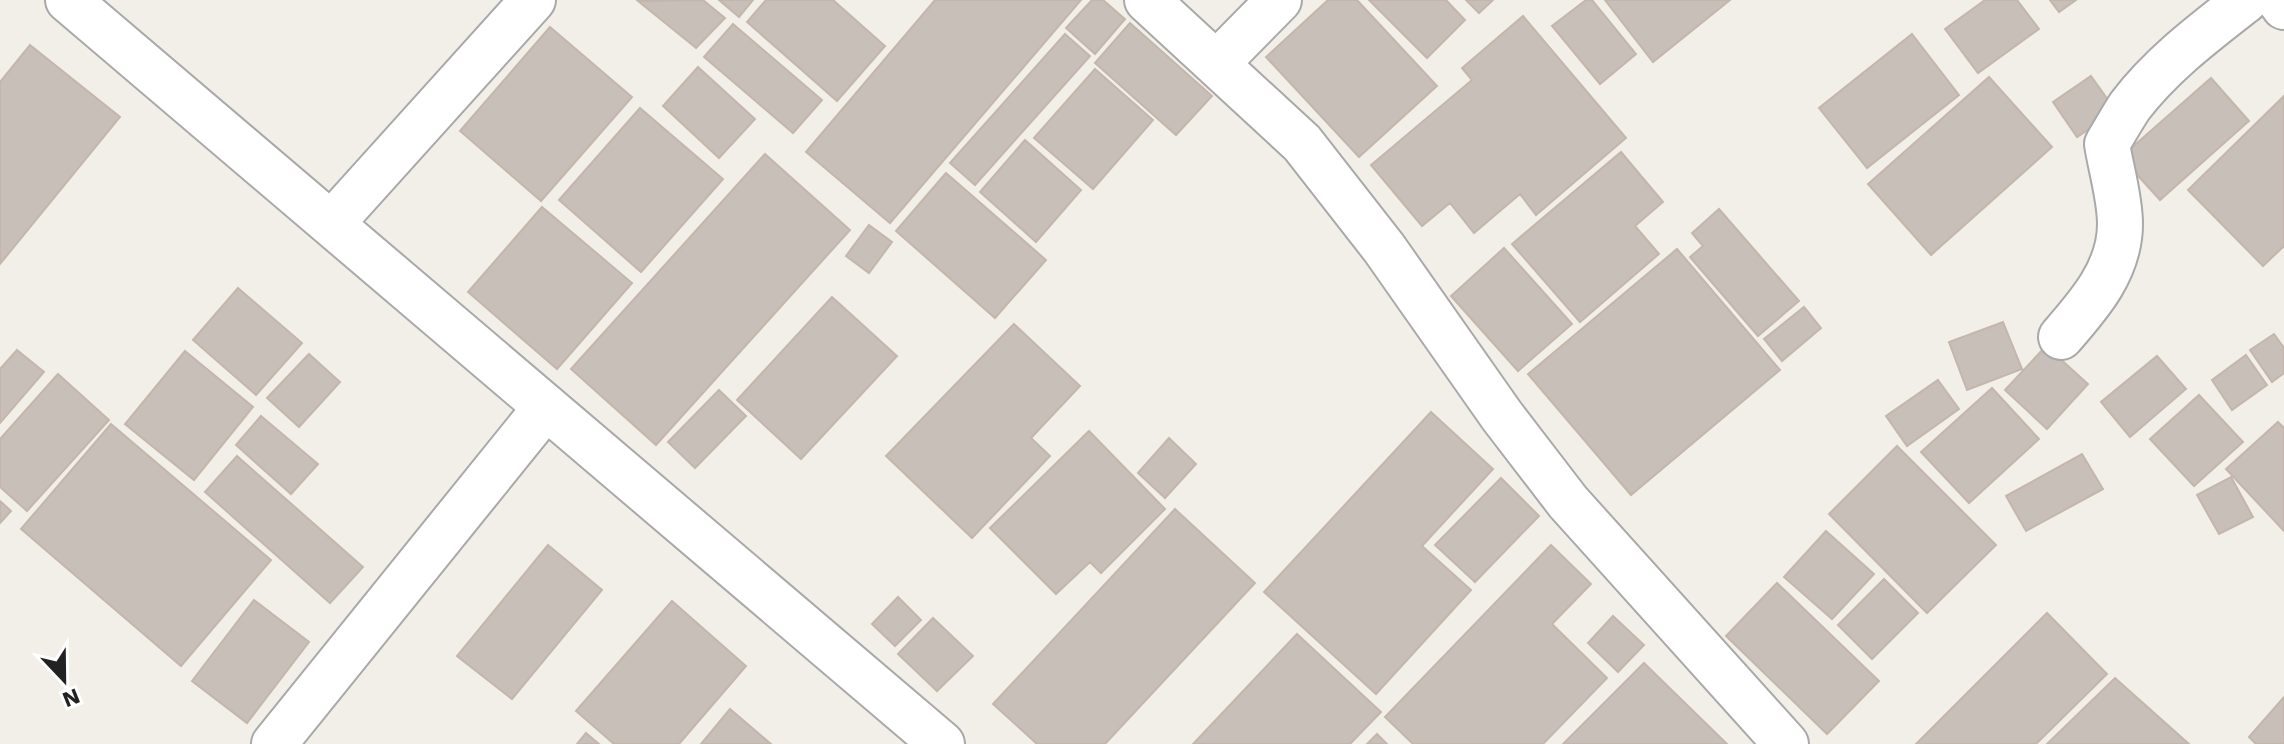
<svg xmlns="http://www.w3.org/2000/svg" width="2284" height="744" viewBox="0 0 2284 744" font-family="'Work Sans',sans-serif">
<style>
.building{fill:#c7bfb8;stroke:#c4b6ab;stroke-width:2}
.lines{fill:none;stroke-linecap:round;stroke-linejoin:round}
.street-casing{stroke:#a9a9a9;stroke-width:48}
.street{stroke:#fff;stroke-width:44}
</style>
<rect width="100%" height="100%" fill="#f2efe9"/>
<!-- building -->
<path class="building" d="M703,0L725,18L696,48L638,1Z
M719,0H753L739,17Z
M766,0H833L885,46L837,101L747,22Z
M935,0H1081L890,223L806,152Z
M1092,0H1103L1125,19L1095,54L1066,28Z
M1328,0H1357L1437,86L1359,157L1266,57Z
M1369,0H1446L1465,20L1427,58Z
M1466,0H1493L1479,13Z
M1586,0H1592L1636,54L1600,84L1552,26Z
M1605,0H1730L1653,62Z
M1985,0H2017L2039,29L1978,73L1945,29Z
M2050,0H2076L2059,12Z
M1523,16L1626,138L1536,215L1520,194L1474,233L1450,203L1422,226L1371,165L1472,80L1462,68Z
M1130,23L1212,96L1176,135L1095,63Z
M733,24L822,100L793,133L704,57Z
M550,27L632,97L541,201L460,131Z
M1065,34L1090,56L975,185L950,163Z
M1912,34L1959,95L1867,168L1819,108Z
M30,45L120,117L0,264V82Z
M698,67L755,119L719,158L663,106Z
M1095,69L1153,120L1093,189L1034,138Z
M2091,76L2116,111L2077,137L2053,102Z
M1989,77L2052,147L1931,255L1868,184Z
M2211,78L2249,121L2160,200L2121,157Z
M2284,96V246L2263,266L2188,190Z
M640,108L723,179L641,272L559,200Z
M1025,140L1081,190L1036,242L980,192Z
M1621,152L1663,202L1635,226L1659,254L1580,322L1512,244Z
M765,154L850,230L656,445L571,369Z
M946,173L1046,260L995,318L896,231Z
M542,207L632,283L557,369L468,292Z
M1719,209L1799,301L1758,336L1690,257L1703,246L1692,233Z
M869,225L892,242L869,273L846,256Z
M1504,248L1572,324L1518,371L1451,296Z
M1677,249L1780,370L1631,495L1528,374Z
M238,288L302,343L256,395L193,340Z
M832,297L897,356L801,459L737,400Z
M1804,307L1821,328L1782,361L1764,339Z
M2003,322L2022,369L1967,390L1949,342Z
M1014,324L1080,386L1031,438L1050,456L972,538L886,456Z
M2274,334L2284,348V373L2272,382L2250,350Z
M2046,346L2088,384L2047,429L2005,390Z
M17,350L44,372L0,423V369Z
M185,351L253,407L194,480L125,424Z
M309,354L340,382L299,427L267,398Z
M2246,355L2267,385L2232,410L2212,380Z
M2157,356L2186,389L2130,437L2101,402Z
M58,374L109,420L27,511L0,487V439Z
M1938,380L1959,409L1907,446L1886,416Z
M1992,388L2039,439L1969,503L1921,452Z
M719,390L746,416L695,468L668,442Z
M2199,395L2243,442L2194,486L2150,439Z
M1431,412L1493,469L1422,546L1471,590L1376,694L1264,592Z
M261,416L318,464L291,494L236,445Z
M2278,422L2284,428V531L2226,469Z
M111,424L271,560L181,666L21,529Z
M1089,431L1165,509L1101,573L1090,562L1056,594L990,528Z
M1169,438L1196,464L1165,498L1138,473Z
M1897,446L1996,545L1927,613L1829,514Z
M2082,454L2103,489L2026,531L2006,496Z
M237,456L363,567L330,603L205,492Z
M2231,477L2253,517L2219,534L2197,495Z
M1501,478L1539,516L1475,582L1435,545Z
M0,501L11,511L0,523Z
M1175,509L1255,583L1105,744H1037L993,704Z
M1826,531L1874,574L1832,619L1784,577Z
M548,545L602,590L512,699L457,656Z
M1551,545L1591,584L1552,624L1607,678L1543,744H1413L1385,717Z
M1884,579L1918,613L1872,659L1838,625Z
M1777,583L1879,681L1827,734L1726,636Z
M898,597L921,620L895,646L872,624Z
M254,600L309,642L247,723L192,681Z
M672,601L746,666L679,744H614L576,711Z
M2047,613L2107,674L2036,744H1916Z
M1613,616L1644,645L1618,672L1588,643Z
M933,618L973,656L937,691L898,654Z
M1297,634L1381,712L1350,744H1193Z
M1644,663L1727,744H1563Z
M2115,678L2189,744H2047Z
M2284,697V744H2256L2249,737Z
M730,709L771,744H701Z
M586,733L599,744H577Z
M1377,734L1387,744H1367Z"/>
<g class="lines">
<!-- street casing -->
<g class="street-casing">
<path id="street" d="M68,0L942,744
M1147,0L1302,143L1384,248L1502,416L1568,502L1786,744
M2279,0L2284,7
M1217,63L1279,0
M331,224L533,0
M2061,337C2089,305 2120,270 2120,224C2120,198 2111,169 2107,144C2115,131 2122,118 2130,106C2162,64 2205,32 2246,0
M274,744L546,407"/>
</g>
<!-- street -->
<use href="#street" class="street"/>
</g>
<!-- north arrow -->
<g transform="translate(64 680) rotate(158)" stroke="#ffffff" stroke-width="6" paint-order="stroke">
<path d="M0-6L14 30L0 20L-14 30Z" fill="#222222"/>
<text y="-12" font-size="22" font-weight="bold" text-anchor="middle" fill="#222222">N</text>
</g>
</svg>
